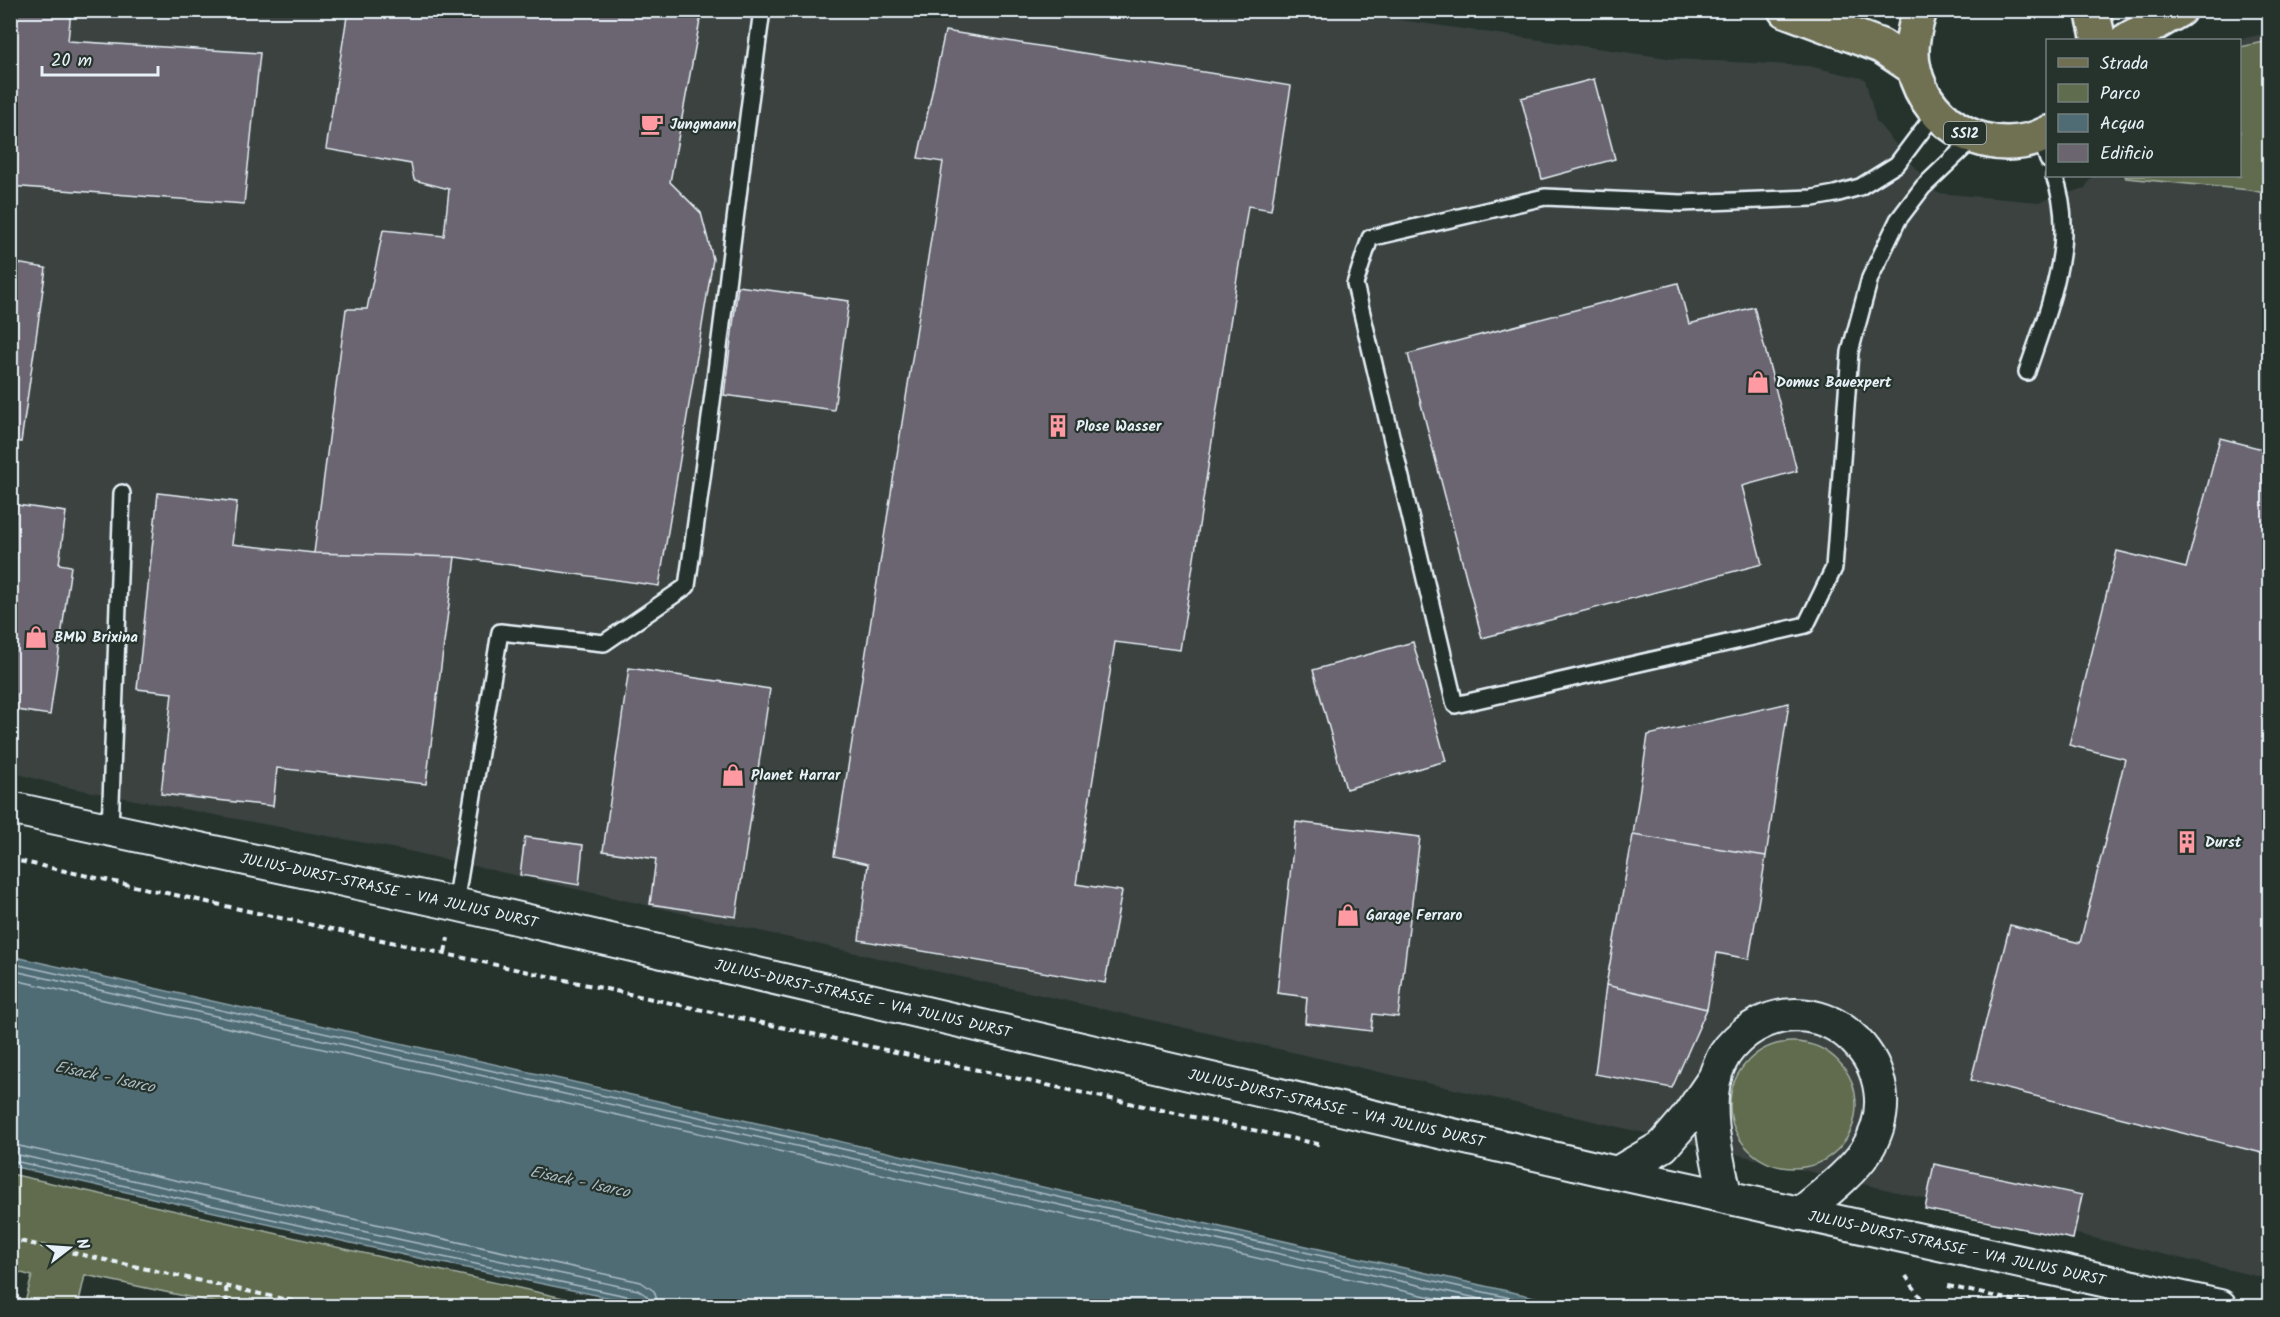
<svg xmlns="http://www.w3.org/2000/svg" width="2280" height="1317" viewBox="0 0 2280 1317" font-family="Kalam,sans-serif">
<style>
.built{fill:#3a4241}
.green{fill:#606c4e;stroke:#a4aea3;stroke-width:1.5}
.water{fill:#4f6c75;stroke:#8ca1a9;stroke-width:1.5}
.lines{fill:none;stroke-linecap:round;stroke-linejoin:round}
.shore{stroke:#abbcc4;stroke-width:1.5}
.building{fill:#6a656f;stroke:#e8f1f8;stroke-width:1.5}
.lane-casing{stroke:#e8f1f8;stroke-width:20}
.street-casing{stroke:#e8f1f8;stroke-width:36}
.primary-casing{stroke:#e8f1f8;stroke-width:38}
.path{stroke:#e8f1f8;stroke-width:4;stroke-dasharray:6 4.5;stroke-linecap:butt}
.lane{stroke:#26332d;stroke-width:15}
.street{stroke:#26332d;stroke-width:32}
.primary{stroke:#706f52;stroke-width:33}
.labels{text-anchor:middle;stroke-width:4.5;stroke-linejoin:round;paint-order:stroke}
.shield{fill:#26332d;stroke:#aeb8bb;stroke-width:1.5}
.shield-label{font-size:14px;font-weight:bold;fill:#e8f1f8}
.poi-label{font-size:15px;font-weight:bold;fill:#e8f1f8;stroke:#26332d;text-anchor:start}
.street-label{font-size:15px;fill:#e8f1f8;stroke:#26332d}
.water-label{font-size:16px;font-style:italic;fill:#abbcc4;stroke:#26332d}
</style>
<rect width="100%" height="100%" fill="#26332d"/>
<filter id="ink" filterUnits="userSpaceOnUse"><feTurbulence type="fractalNoise" baseFrequency=".0167" numOctaves="2"/><feDisplacementMap in="SourceGraphic" scale="12" xChannelSelector="R" yChannelSelector="G"/><feConvolveMatrix kernelMatrix="1 2 1 2 8 2 1 2 1" color-interpolation-filters="sRGB"/></filter>
<g filter="url(#ink)">
<!-- built -->
<path class="built" d="M10,11H1337L1674,59L1809,66L1865,79L1876,121L1937,193L2039,202L2085,188L2092,176H2240V40H2236L2269,33V1279L1559,1113L413,852L66,787L11,772Z"/>
<!-- green -->
<path class="green" d="M2269,41V194L2250,190L2126,178L2125,176H2240V47Z
M1730 1105a63 63 0 1 1 126 0a63 63 0 1 1-126 0Z
M11,1174L599,1306H231L85,1275L78,1306H24L32,1276L11,1270Z"/>
<!-- water -->
<path class="water" d="M11,956L1574,1306H649L404,1255L11,1166Z"/>
<g class="lines">
<!-- shore -->
<path class="shore" d="M10,963L1546,1306
M10,970L1512,1306
M10,979L1471,1306
M10,1144L641,1282L654,1291L659,1306
M10,1153L407,1241L638,1290L647,1296L650,1306
M10,1160L405,1249L636,1298L641,1301L642,1306"/>
</g>
<!-- building -->
<path class="building" d="M10,10H71L68,41L260,53L244,204L10,186Z
M348,10H702L670,182L701,213L713,259L659,586L455,557L314,553L346,309H367L383,230L444,236L449,189L414,180L411,164L326,149Z
M945,31L1291,86L1271,210L1248,206L1180,650L1115,642L1076,884L1122,891L1105,983L859,940L868,864L834,856L943,162L918,158Z
M1594,79L1615,159L1542,179L1521,98Z
M10,262L46,268L21,442L10,440Z
M1678,283L1689,324L1754,307L1797,471L1742,486L1762,564L1482,638L1408,354Z
M738,286L849,301L834,410L724,395Z
M2220,438L2270,451V1155L1971,1080L2010,925L2080,943L2125,759L2069,745L2117,551L2186,568Z
M158,493L237,502L232,544L314,553L455,557L426,784L277,768L273,806L161,794L172,693L137,689Z
M10,504L66,512L59,564L71,566L50,715L10,709Z
M1413,642L1446,761L1346,789L1313,670Z
M629,668L770,689L736,917L650,904L656,859L603,851Z
M1789,703L1766,856L1633,835L1648,735Z
M1296,822L1420,837L1398,1017L1373,1014L1371,1031L1305,1023L1307,997L1277,993Z
M1633,835L1766,856L1749,959L1717,953L1707,1009L1606,985Z
M525,837L583,845L579,885L520,875Z
M1606,985L1707,1009L1672,1088L1595,1074Z
M1934,1164L2082,1195L2073,1239L1925,1209Z"/>
<g class="lines">
<!-- lane casing -->
<g class="lane-casing">
<path id="lane" d="M1936,112L1897,164L1860,187L1835,194L1813,198L1681,203L1545,197L1370,238L1355,284L1455,705L1806,625L1834,568L1850,352L1870,278L1898,220L1923,187L1974,138
M2040,137L2048,160
M2027,372C2047,312 2079,238 2054,176
M110,830L122,493
M455,904L500,632L604,643L687,586C715,395 736,202 762,10"/>
</g>
<!-- street casing -->
<g class="street-casing">
<g id="street">
<path id="s1" d="M10,808L455,904L1617,1173L2220,1306"/>
<path d="M1617,1173L1663,1146L1687,1118L1715,1077"/>
<path d="M1726,1197C1717,1159 1702,1100 1720,1063C1725,1051 1736,1040 1746,1032C1825,976 1918,1071 1866,1151C1851,1174 1821,1196 1800,1214"/>
</g>
</g>
<!-- primary casing -->
<g class="primary-casing">
<path id="primary" d="M1785,10L1881,46L1914,68
M1920,10C1914,30 1909,49 1914,69C1927,127 1994,161 2048,133
M2092,10L2099,40
M2127,40L2179,10"/>
</g>
<!-- path -->
<path class="path" d="M10,859L1322,1145
M445,952L448,938
M10,1239L315,1306
M1906,1276L1926,1306
M1948,1286L2038,1306
M226,1287L227,1306"/>
<!-- lane -->
<use href="#lane" class="lane"/>
<!-- street -->
<use href="#street" class="street"/>
<!-- primary -->
<use href="#primary" class="primary"/>
</g>
</g>
<!-- icons -->
<defs>
<g id="cafe-bare" transform="scale(1.8)"><path d="M-5.5-4.5H6V0H3Q3 3.5 0 3.5H-2.5Q-5.5 3.5-5.5 0ZM3-3.2v2h1.7v-2ZM-6 4.5H4V6H-6Z" fill="#ff9aa2" stroke="#26332d" stroke-width="2.5" paint-order="stroke"/></g>
<g id="shop-bare" transform="scale(1.8)"><path d="M-5-2.5h2.3a2.7 3.5 0 0 1 5.4 0H5L5.5 6h-11ZM-1.5-2.5h3a1.5 2.3 0 0 0-3 0Z" fill="#ff9aa2" stroke="#26332d" stroke-width="2.5" paint-order="stroke"/></g>
<g id="building-bare" transform="scale(1.8)"><path d="M-4-6H4V6H1V3H-1V6H-4ZM-2.5-4.3h1.7v1.8h-1.7ZM.8-4.3h1.7v1.8H.8ZM-2.5-1h1.7V.8h-1.7ZM.8-1h1.7V.8H.8Z" fill="#ff9aa2" stroke="#26332d" stroke-width="2.5" paint-order="stroke"/></g>
</defs>
<g fill-rule="evenodd">
<use href="#cafe-bare" x="652" y="124"/>
<use href="#shop-bare" x="1758" y="382"/>
<use href="#building-bare" x="1058" y="426"/>
<use href="#shop-bare" x="36" y="637"/>
<use href="#shop-bare" x="733" y="775"/>
<use href="#building-bare" x="2187" y="842"/>
<use href="#shop-bare" x="1348" y="915"/>
</g>
<g class="labels">
<!-- shield labels -->
<rect class="shield" x="1944" y="122" width="42" height="22" rx="4.5"/>
<g class="shield-label">
<text x="1965" y="138">SS12</text>
</g>
<!-- poi labels -->
<g class="poi-label">
<text x="670" y="129">Jungmann</text>
<text x="1776" y="387">Domus Bauexpert</text>
<text x="1076" y="431">Plose Wasser</text>
<text x="54" y="642">BMW Brixina</text>
<text x="751" y="780">Planet Harrar</text>
<text x="2205" y="847">Durst</text>
<text x="1366" y="920">Garage Ferraro</text>
</g>
<!-- street labels -->
<g class="street-label">
<text dy="5" stroke="none"><textPath href="#s1" startOffset="388">JULIUS-DURST-STRASSE - VIA JULIUS DURST</textPath></text>
<text dy="5" stroke="none"><textPath href="#s1" startOffset="874">JULIUS-DURST-STRASSE - VIA JULIUS DURST</textPath></text>
<text dy="5" stroke="none"><textPath href="#s1" startOffset="1360">JULIUS-DURST-STRASSE - VIA JULIUS DURST</textPath></text>
<text dy="5" stroke="none"><textPath href="#s1" startOffset="1996">JULIUS-DURST-STRASSE - VIA JULIUS DURST</textPath></text>
</g>
<!-- water labels -->
<g class="water-label">
<text transform="translate(105 1076) rotate(12)" y="6">Eisack - Isarco</text>
<text transform="translate(580 1181) rotate(12)" y="6">Eisack - Isarco</text>
</g>
</g>
<!-- margin -->
<rect width="2280" height="1317" fill="none" stroke="#26332d" stroke-width="36"/>
<rect x="18" y="18" width="2244" height="1281" fill="none" stroke="#e8f1f8" stroke-width="2" filter="url(#ink)"/>
<!-- legend -->
<rect x="2046" y="39" width="195" height="138" fill="#26332d" stroke="#747f7e" stroke-width="1.5"/>
<rect x="2058" y="58" width="30" height="9" fill="#706f52" stroke="#747f7e" stroke-width="1.5"/>
<text x="2100" y="69" font-size="18" fill="#e8f1f8">Strada</text>
<rect x="2058" y="84" width="30" height="18" fill="#606c4e" stroke="#747f7e" stroke-width="1.5"/>
<text x="2100" y="99" font-size="18" fill="#e8f1f8">Parco</text>
<rect x="2058" y="114" width="30" height="18" fill="#4f6c75" stroke="#747f7e" stroke-width="1.5"/>
<text x="2100" y="129" font-size="18" fill="#e8f1f8">Acqua</text>
<rect x="2058" y="144" width="30" height="18" fill="#6a656f" stroke="#747f7e" stroke-width="1.5"/>
<text x="2100" y="159" font-size="18" fill="#e8f1f8">Edificio</text>
<!-- north arrow -->
<g transform="translate(69 1248) rotate(73)" stroke="#26332d" stroke-width="4.5" paint-order="stroke">
<path d="M0-4.5L10 22L0 15L-10 22Z" fill="#e8f1f8"/>
<text y="-9" font-size="16" font-weight="bold" text-anchor="middle" fill="#e8f1f8">N</text>
</g>
<!-- scale -->
<path d="M42 66v9h116v-9" fill="none" stroke="#e8f1f8" stroke-width="3"/>
<text x="51" y="66" font-size="18" fill="#e8f1f8" stroke="#26332d" stroke-width="4.5" paint-order="stroke">20 m</text>
</svg>
